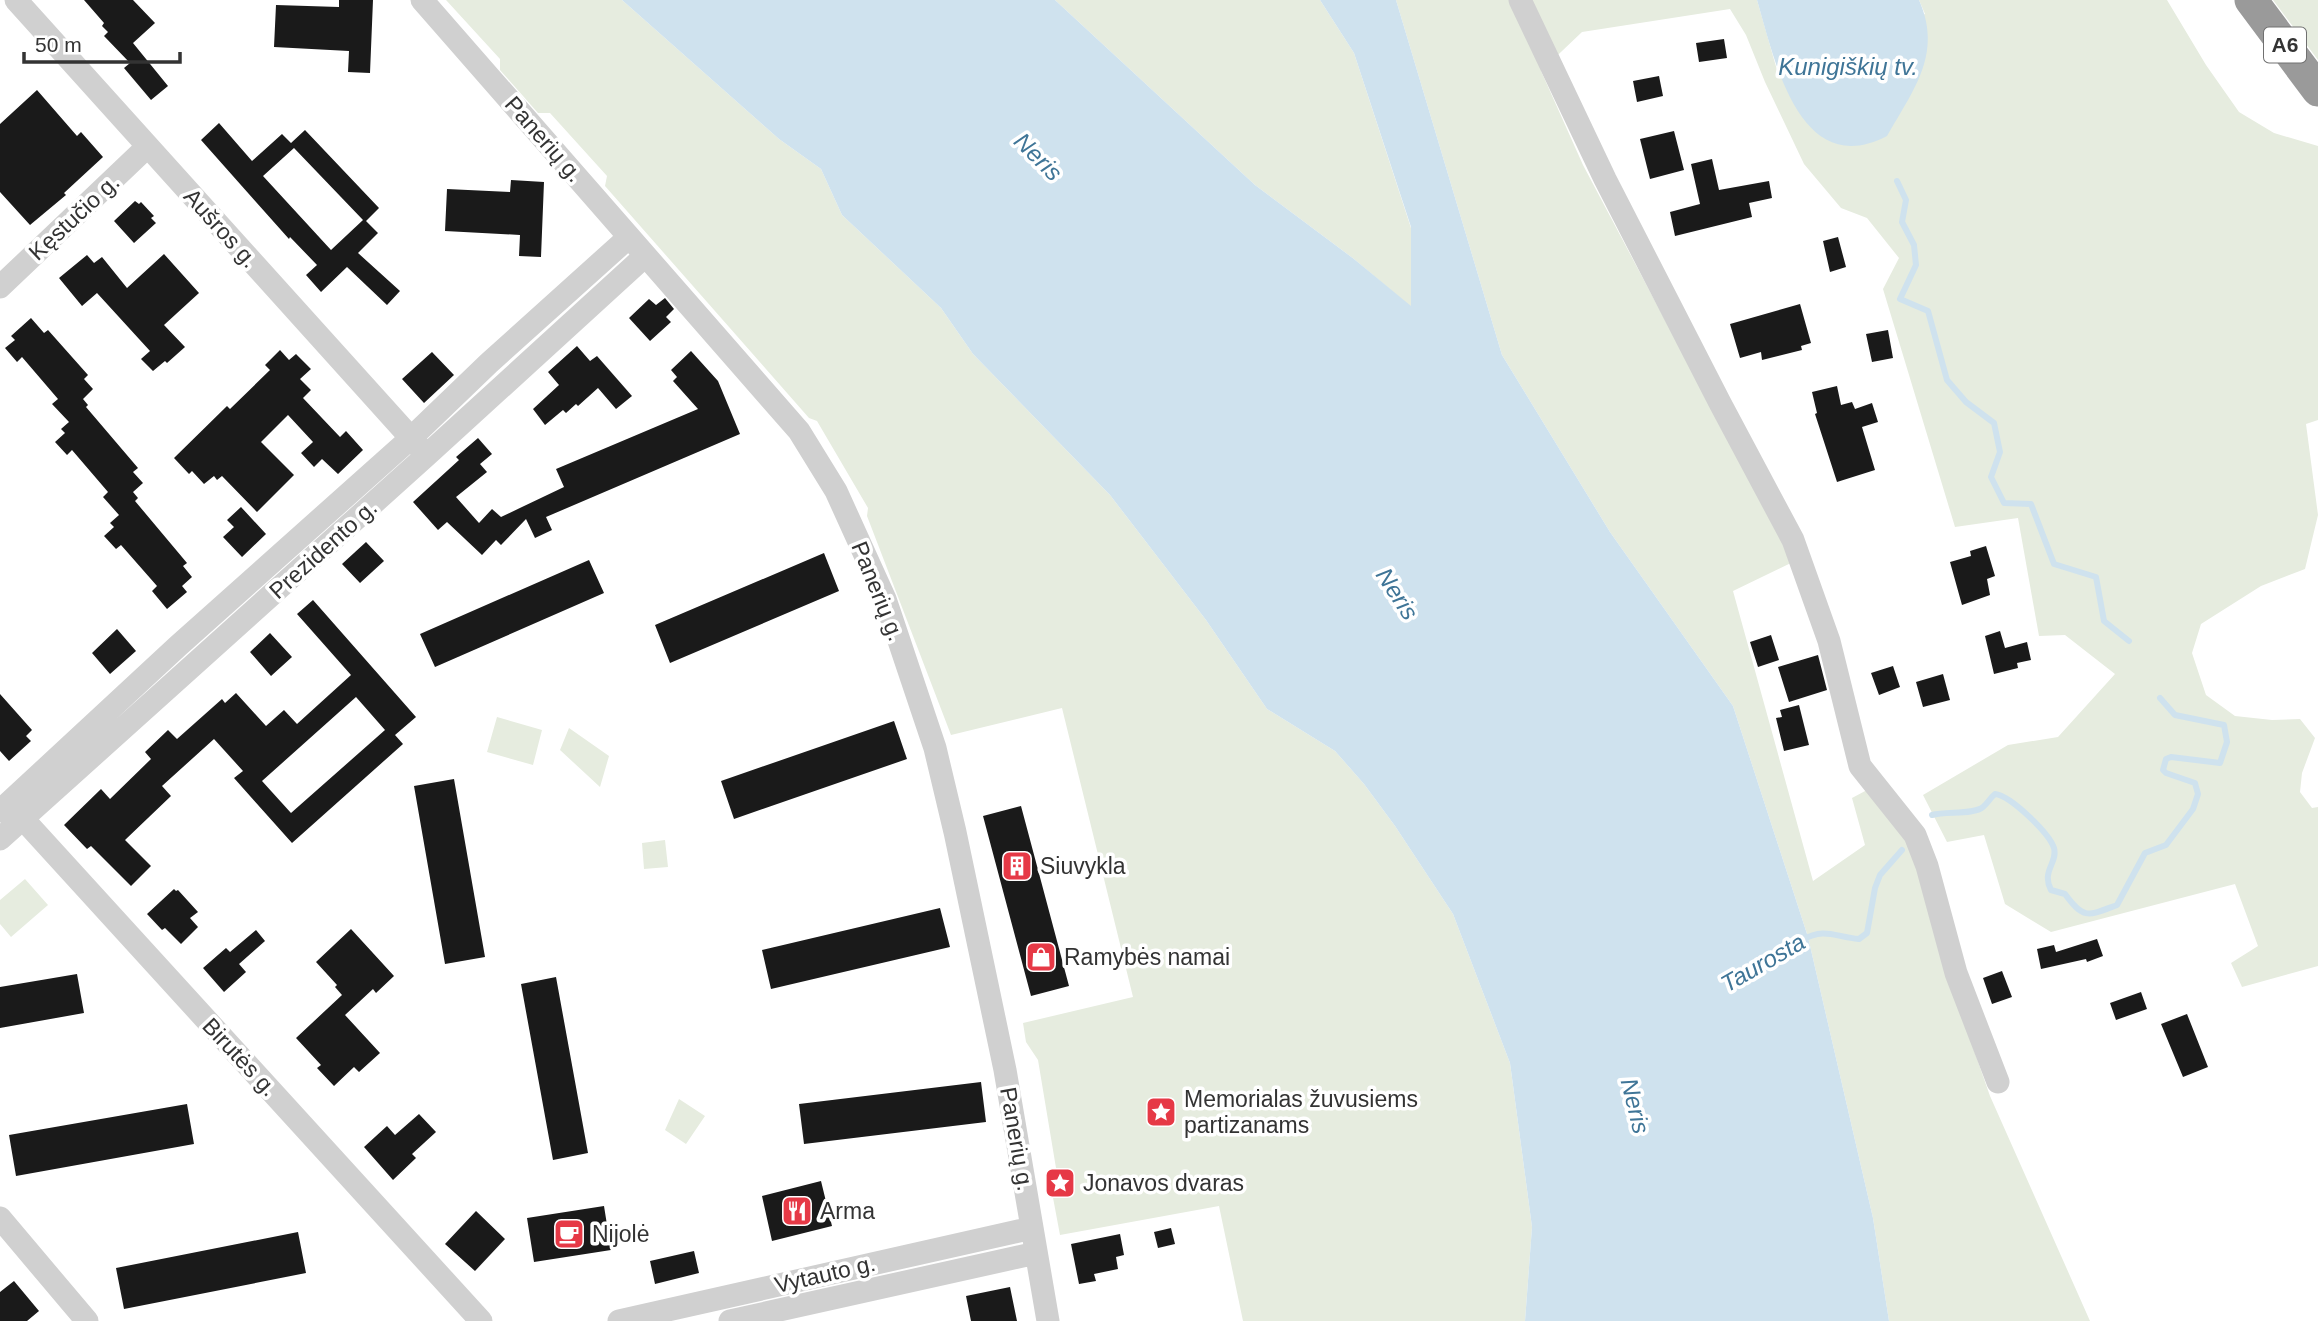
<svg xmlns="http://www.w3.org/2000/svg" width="2318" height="1321" viewBox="0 0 2318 1321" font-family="Arial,sans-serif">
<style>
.green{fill:#e6ecdf}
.water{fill:#cfe2ee}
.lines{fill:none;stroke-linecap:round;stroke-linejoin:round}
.stream{stroke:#cfe2ee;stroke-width:6}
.building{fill:#1a1a1a;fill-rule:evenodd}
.minor{stroke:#d0d0d0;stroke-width:23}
.highway{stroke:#9a9a9a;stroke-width:33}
.labels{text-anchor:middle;stroke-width:7;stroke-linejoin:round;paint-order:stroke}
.shield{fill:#fff;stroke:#707070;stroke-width:2}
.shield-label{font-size:21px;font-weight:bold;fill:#333}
.street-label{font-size:23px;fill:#333;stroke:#fff}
.poi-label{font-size:23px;fill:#333;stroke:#fff;text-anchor:start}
.water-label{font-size:24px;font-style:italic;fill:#3f7597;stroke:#fff}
</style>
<rect width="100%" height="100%" fill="#fff"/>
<!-- green -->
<path class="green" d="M446,0H622L779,139L821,169L842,215L941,308L973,354L1110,495L1206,620L1267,709L1335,751L1364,784L1395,826L1453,914L1510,1063L1532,1227L1525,1321H1243L1219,1206L1060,1235L1051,1187L1056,1168L1038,1060L1026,1042L1023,1023L1133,997L1062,708L951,735L867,516L868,508L817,421L809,418L605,186L607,176L550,113H538L500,70V59Z
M1055,0H1320L1354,53L1411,228V307L1354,259L1255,185Z
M1396,0H1757L1777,70L1925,14L1919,0H2167L2206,65L2239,112L2274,133L2318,146V420L2306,424L2318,515L2305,569L2261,586L2201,624L2192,653L2206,695L2235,716L2272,720L2300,719L2315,738L2302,773L2300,792L2312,808L2318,807V966L2242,987L2231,963L2258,946L2235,884L2051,932L2005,904L1984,835L1947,842L1923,795L2008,745L2058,737L2115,674L2065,635L2039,636L2018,518L1955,527L1883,289L1899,258L1867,218L1841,208L1804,164L1765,82L1746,35L1730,9L1582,32L1541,71L1583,165L1793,562L1733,591L1813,881L1865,845L1852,798L1867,790L1913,849L1950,982L1990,1096L2090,1321H1889L1873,1218L1808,937L1733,706L1610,532L1502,355Z
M2273,0H2318V60Z
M497,717L542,730L533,765L487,752Z
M569,728L609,756L600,787L560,750Z
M665,840L668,867L644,869L642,843Z
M25,879L48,905L11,937L0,924V900Z
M679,1099L705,1116L686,1144L665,1130Z"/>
<!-- water -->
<path class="water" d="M622,0H1055L1255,185L1354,259L1411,306V227L1354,53L1320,0H1396L1502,355L1610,532L1733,706L1808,937L1873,1218L1889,1321H1525L1532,1227L1510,1063L1453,914L1395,826L1364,784L1335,751L1267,709L1206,620L1110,495L973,354L941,308L842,215L821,169L779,139Z
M1757,0H1919C1943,54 1913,90 1887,136C1799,182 1774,58 1757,0Z"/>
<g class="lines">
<!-- stream -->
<path class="stream" d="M1897,181L1906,200L1902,222L1914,245L1916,265L1900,299L1928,311L1947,380L1966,402L1994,423L2000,452L1991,477L2004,503L2031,504L2054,564L2096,577L2104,621L2129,641
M1932,815C1946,811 1974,815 1983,807C1988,803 1990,798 1995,794C2011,796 2049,833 2054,848C2058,863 2041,871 2051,890L2065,894C2084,920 2088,916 2117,905L2145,853L2166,845L2193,809L2198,794L2195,783L2166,773L2163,770L2166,759L2171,757L2220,763L2227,742L2224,725L2175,715L2160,698
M1802,940C1825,927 1835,937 1859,939L1867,933L1875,888L1880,875L1902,850"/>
</g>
<!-- building -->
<path class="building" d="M84,0H133L155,23L133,43L168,86L151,100L124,68L130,63L104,36L108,32L102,26L104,23Z
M339,0H373L370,73L348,72L349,51L274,47L276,5L339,7Z
M1724,39L1727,58L1699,62L1696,43Z
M1659,76L1663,96L1637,102L1633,81Z
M37,90L77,136L81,132L103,157L64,193L66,195L30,225L0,192V124Z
M219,123L252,161L282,134L291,143L305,130L379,208L366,221L378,233L358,253L400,291L387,305L347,267L321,292L306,275L317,265L290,237L289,239L201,140ZM294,148L363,220L331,250L263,176Z
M1674,131L1684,170L1650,179L1640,139Z
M1712,159L1719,190L1769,181L1772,198L1749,203L1752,217L1675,236L1670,212L1700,204L1691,164Z
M511,180L544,182L541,257L519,256L520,235L445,231L447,189L510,192Z
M135,201L139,204L141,202L154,216L151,218L156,223L134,243L114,221Z
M1838,237L1846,267L1830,272L1823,241Z
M164,254L199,293L164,325L185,347L167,363L165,361L153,371L141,359L150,351L97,293L82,306L59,278L87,255L94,263L102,257L127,288Z
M665,298L674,309L666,317L671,322L650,341L629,318L649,299L656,305Z
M1800,304L1811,343L1801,346L1802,350L1762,360L1761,352L1740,358L1730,324Z
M31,318L44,333L48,330L88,375L84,379L93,389L83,399L88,405L86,407L138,468L133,472L143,483L133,492L138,498L135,501L187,563L183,566L192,577L182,586L187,592L167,609L152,591L157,586L121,545L116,549L104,536L114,527L110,523L119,515L103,497L108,492L72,450L67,455L55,442L65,433L61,429L69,422L52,404L58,399L22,357L17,362L5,348L15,340L11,336Z
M1888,330L1893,358L1872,362L1866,334Z
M577,346L590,361L597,356L632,396L616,409L598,388L578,406L576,404L566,413L563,410L545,425L533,409L559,385L548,372Z
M280,350L289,360L296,354L311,369L300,379L311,390L303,398L340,437L346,431L363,450L338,474L322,459L314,467L301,453L313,442L288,415L261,442L294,475L257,512L222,476L217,480L214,476L204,484L192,471L189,474L174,458L227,406L230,409L270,370L265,365Z
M691,351L718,381L740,434L546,517L552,530L535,538L526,519L501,545L496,540L482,555L447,522L438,530L413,502L459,460L456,457L478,438L492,454L480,464L487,472L456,497L479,523L492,509L501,517L564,487L556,469L698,409L673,381L677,377L671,370Z
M432,352L454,375L424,403L402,379Z
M1837,386L1841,405L1852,402L1855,409L1872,403L1878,422L1862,427L1875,470L1837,482L1815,414L1817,413L1812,392Z
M241,507L266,534L242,557L223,537L234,527L227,520Z
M366,542L384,561L360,583L342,564Z
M1986,546L1995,576L1987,579L1990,595L1962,605L1950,562L1971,556L1970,551Z
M824,553L839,591L670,663L655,625Z
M589,560L604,593L435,667L420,634Z
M313,600L416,717L395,735L403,744L292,843L234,778L243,771L214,739L162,786L171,796L125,840L151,866L131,886L91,846L87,849L64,825L101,789L110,799L151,759L145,752L168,730L177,739L222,699L225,703L236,693L266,726L284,710L297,724L351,675L297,614ZM356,697L385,730L291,813L262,781Z
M117,629L136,651L110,674L92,653Z
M2000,631L2005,648L2027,642L2031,660L2017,663L2018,668L1994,674L1985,636Z
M270,633L292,657L271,676L250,652Z
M1771,635L1779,660L1758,667L1750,642Z
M1818,655L1827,690L1789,702L1778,667Z
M1893,666L1900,687L1879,695L1871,673Z
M1943,674L1950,700L1923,707L1916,682Z
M0,694L32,730L26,736L31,741L9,761L0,751Z
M1799,705L1809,745L1784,751L1776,718L1782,717L1780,710Z
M894,721L907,759L734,819L721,781Z
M454,779L485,957L445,964L414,786Z
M1021,806L1069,986L1031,996L983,816Z
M174,889L176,891L178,890L198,912L190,918L198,927L181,944L165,928L162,930L147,914Z
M940,908L950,947L771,989L762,950Z
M351,929L394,976L376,993L373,989L345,1015L380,1053L359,1072L354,1067L334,1086L317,1068L321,1065L296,1038L342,995L335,987L337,985L316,962Z
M256,930L265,941L239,964L246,972L224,992L203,968L226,948L230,952Z
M2097,939L2103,956L2087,962L2086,959L2041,969L2037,949L2054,945L2056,952Z
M2002,971L2012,997L1992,1004L1983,978Z
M77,974L84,1013L0,1028V987Z
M556,977L588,1153L553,1160L521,984Z
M2141,992L2147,1009L2116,1020L2110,1003Z
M2187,1014L2208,1067L2183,1077L2161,1024Z
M981,1082L986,1122L804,1144L799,1104Z
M187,1104L194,1144L16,1176L9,1135Z
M419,1114L436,1132L412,1154L416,1158L393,1180L364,1147L387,1126L395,1135Z
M821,1181L832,1226L772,1241L762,1196Z
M604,1206L611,1250L534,1262L527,1218Z
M476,1211L505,1239L475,1271L445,1244Z
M1171,1228L1175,1244L1158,1248L1154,1232Z
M298,1232L306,1273L124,1309L116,1268Z
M1120,1234L1124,1255L1116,1257L1118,1269L1094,1274L1096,1281L1079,1284L1071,1244Z
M694,1251L699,1273L655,1284L650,1261Z
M14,1281L39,1311L27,1321H0V1292Z
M1010,1287L1017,1321H971L966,1296Z"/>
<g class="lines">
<!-- minor -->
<path class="minor" d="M16,0L420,448
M422,0L799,431L836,491L885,599L935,748L955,832L1005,1070L1048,1321
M1520,0L1605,179L1720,403L1793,540L1829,641L1860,766L1915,835L1927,866L1956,973L1998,1082
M0,287L147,147
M14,809L481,1321
M0,811L178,646L411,438L489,363L629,237
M0,839L427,455L645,256
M0,1218L87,1321
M619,1321L1032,1228
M730,1321L1036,1253"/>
<!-- highway -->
<path class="highway" d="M2251,0L2318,90"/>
</g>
<!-- icons -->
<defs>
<g id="building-square" transform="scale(1.575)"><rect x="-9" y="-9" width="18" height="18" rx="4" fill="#e63946" stroke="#fff"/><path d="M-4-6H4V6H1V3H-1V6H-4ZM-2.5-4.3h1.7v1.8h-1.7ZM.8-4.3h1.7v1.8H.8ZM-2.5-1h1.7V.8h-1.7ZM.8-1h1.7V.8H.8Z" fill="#fff"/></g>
<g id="shop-square" transform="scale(1.575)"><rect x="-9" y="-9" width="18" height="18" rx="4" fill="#e63946" stroke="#fff"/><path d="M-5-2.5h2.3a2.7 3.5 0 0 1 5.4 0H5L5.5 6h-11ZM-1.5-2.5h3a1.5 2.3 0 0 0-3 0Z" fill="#fff"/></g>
<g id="sight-square" transform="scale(1.575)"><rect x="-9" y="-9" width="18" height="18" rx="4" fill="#e63946" stroke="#fff"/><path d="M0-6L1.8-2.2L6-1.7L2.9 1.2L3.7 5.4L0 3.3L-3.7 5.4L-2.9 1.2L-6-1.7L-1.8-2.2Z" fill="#fff"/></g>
<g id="restaurant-square" transform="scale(1.575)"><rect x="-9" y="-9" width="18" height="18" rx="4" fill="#e63946" stroke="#fff"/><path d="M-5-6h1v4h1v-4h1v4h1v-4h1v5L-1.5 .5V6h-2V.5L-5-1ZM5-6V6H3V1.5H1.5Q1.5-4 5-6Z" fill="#fff"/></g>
<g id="cafe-square" transform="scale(1.575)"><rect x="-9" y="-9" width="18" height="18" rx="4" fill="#e63946" stroke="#fff"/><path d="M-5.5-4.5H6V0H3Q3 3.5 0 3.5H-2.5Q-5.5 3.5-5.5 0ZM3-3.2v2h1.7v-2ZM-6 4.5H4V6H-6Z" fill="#fff"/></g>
</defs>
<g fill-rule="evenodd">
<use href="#building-square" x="1017" y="866"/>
<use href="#shop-square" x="1041" y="957"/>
<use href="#sight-square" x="1161" y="1112"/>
<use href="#sight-square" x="1060" y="1183"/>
<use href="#restaurant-square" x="797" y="1211"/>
<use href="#cafe-square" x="569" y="1234"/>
</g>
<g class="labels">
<!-- shield labels -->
<rect class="shield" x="2264" y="27.5" width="42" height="35" rx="5"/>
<g class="shield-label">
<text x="2285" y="52">A6</text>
</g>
<!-- street labels -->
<g class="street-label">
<text transform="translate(544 139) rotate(49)" y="8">Panerių g.</text>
<text transform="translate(74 217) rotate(-43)" y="8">Kęstučio g.</text>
<text transform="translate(221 228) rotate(48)" y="8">Aušros g.</text>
<text transform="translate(323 549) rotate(-42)" y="8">Prezidento g.</text>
<text transform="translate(878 591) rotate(68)" y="8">Panerių g.</text>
<text transform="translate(240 1057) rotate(47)" y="8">Birutės g.</text>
<text transform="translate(1017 1139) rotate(80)" y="8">Panerių g.</text>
<text transform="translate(825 1274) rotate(-13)" y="8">Vytauto g.</text>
</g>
<!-- poi labels -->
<g class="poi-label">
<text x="1040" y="874">Siuvykla</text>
<text x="1064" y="965">Ramybės namai</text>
<text x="1184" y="1107">Memorialas žuvusiems<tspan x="1184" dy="26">partizanams</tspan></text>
<text x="1083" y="1191">Jonavos dvaras</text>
<text x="820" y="1219">Arma</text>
<text x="592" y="1242">Nijolė</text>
</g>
<!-- water labels -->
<g class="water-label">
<text x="1848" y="75">Kunigiškių tv.</text>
<text transform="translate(1038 157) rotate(45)" y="8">Neris</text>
<text transform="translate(1397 594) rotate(57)" y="8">Neris</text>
<text transform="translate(1763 963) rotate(-30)" y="8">Taurosta</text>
<text transform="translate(1635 1106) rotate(76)" y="8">Neris</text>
</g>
</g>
<!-- scale -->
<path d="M24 52v10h156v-10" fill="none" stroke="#333333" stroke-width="3.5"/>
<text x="35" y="52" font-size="21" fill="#333333" stroke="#ffffff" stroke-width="5" paint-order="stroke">50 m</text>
</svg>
